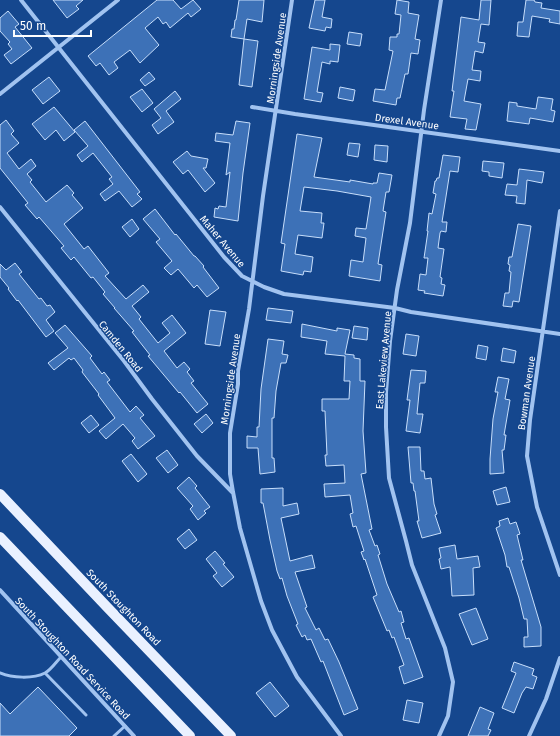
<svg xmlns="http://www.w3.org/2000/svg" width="560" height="736" viewBox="0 0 560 736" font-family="'Fira Sans',sans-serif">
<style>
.building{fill:#3d71b7;stroke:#c7defb}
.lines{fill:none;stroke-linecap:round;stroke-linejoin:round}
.service{stroke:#a1c3f0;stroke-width:3}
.minor{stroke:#a1c3f0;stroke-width:4}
.primary{stroke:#eaf1ff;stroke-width:10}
.labels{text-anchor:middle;stroke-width:3;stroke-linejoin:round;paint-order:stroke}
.street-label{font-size:10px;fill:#fff;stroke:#15478e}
</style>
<rect width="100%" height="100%" fill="#15478e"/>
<!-- building -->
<path class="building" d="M53,0H83L76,6L79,9L67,18Z
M157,0H173L181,9L193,0L201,9L191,17L188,13L170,28L166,22L163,24L158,17L145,28L159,45L140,63L130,50L114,62L118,68L109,75L100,63L96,66L88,56Z
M239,0H264L262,22L247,19L244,39L231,37L232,29H234L235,20H236Z
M315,0H325L322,17L332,19L331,28L326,27L325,31L309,28Z
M397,0L409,2L408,13L419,15L415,39L420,40L418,54L411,53L408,74H405L400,98H397L396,105L373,101L375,89L385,90L393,51L389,50L390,37H397V34H399L401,15L395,14Z
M481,0H491L489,25L481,24L478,42L485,43L483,53L475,51L472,70L481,71L480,81L468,79L464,101L481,104L476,130L465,129L467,119L450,117L454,91H452L461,17L479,20Z
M526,0H534L535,2L542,3L541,8L560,11V24L549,22L550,19L532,16L529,37L517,36L518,22H523Z
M8,11L19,24L15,27L32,48L11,64L4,55L12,49L8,44L10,42L0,31V18Z
M349,32L362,34L360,46L347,44Z
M244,39L258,41L252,87L239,85Z
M330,44L340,45L338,62L330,61V64L322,62L317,92L323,93L321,102L304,99L312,47L330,50Z
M149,72L155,79L145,86L140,80Z
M49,77L60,91L43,104L32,90Z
M340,87L355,90L353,101L338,98Z
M142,89L153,103L142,112L130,97Z
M175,91L181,99L166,111L174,122L158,134L152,125L161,118L154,109Z
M538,97L553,99L551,110L555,111L553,122L530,118L529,124L507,121L509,102L517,103V106L536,109Z
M54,107L75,132L64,141L56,130L45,140L32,124Z
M6,120L14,131L11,134L19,143L7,153L19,169L31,159L36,166L27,174L32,180L30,182L46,202L67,185L74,193L72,195L83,208L64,224L84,249L88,246L109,273L105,276L126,299L143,285L149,292L132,306L141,317L139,319L158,343L170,333L162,323L172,315L186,333L164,351L177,368L184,362L190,369L187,372L194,381L191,383L208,404L197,413L180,392L179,393L148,356L150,355L132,332L134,331L114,308H115L103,294L105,292L93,277L91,278L74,257L71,260L61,248L64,246L39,217L37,219L25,205L28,203L0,168V125Z
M85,121L140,192L137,194L142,199L132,207L119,191L105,201L100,194L113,184L109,179L112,177L93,153L82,162L77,155L88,146L74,130Z
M236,121L250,123L243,173L238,221L214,217L215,208L218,209L219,206L226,207L230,172L226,175L230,143L215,141L216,133L233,135Z
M297,134L322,138L314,177L350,182V180L373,184V183H377L379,173L392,175L389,192H386L383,211L386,212L378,264L382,265L380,281L349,276L351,260L363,262L366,238L355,236L356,228L366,229L371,197L337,191L304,187L300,211L322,213L321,223H324L322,238L298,235L295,254L313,257L311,272L304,271L303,275L281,271L285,244L281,243Z
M349,143L360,144L358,157L347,155Z
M375,145L388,146L387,162L374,160Z
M187,151L191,156L208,159L206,168H203L215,183L205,192L188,170L183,174L173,162Z
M443,155L460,157L458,172L450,171L442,222H447L446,232L441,231L440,233L438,248L444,249L440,277L442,278L441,284L445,285L443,296L424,293L425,291L418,290L420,274L426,275L428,258H424L428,231H427L429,213L432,214L436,194L433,193L435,181H436L437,178H439Z
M483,161L504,163L502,178L489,176V172L482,171Z
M519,169L544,172L542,183L527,180L525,204L516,203L517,196L505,195L507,184L517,185Z
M155,209L175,235L176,234L194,256H195L204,266L203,267L219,288L207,297L197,285L194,288L178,269L171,275L164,268L172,261L156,242L160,239L143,219Z
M132,219L139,229L130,237L122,227Z
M518,224L531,226L519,302L513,301L512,307L503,306L505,293H509L511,272L509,271L510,265L508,264L509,257H512Z
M15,263L22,272L19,274L39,299L41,298L47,306L50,305L55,312L46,320L54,331L46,337L18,300L17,301L8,289L9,288L0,277V264L6,270Z
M268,308L293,311L291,323L266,320Z
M210,310L226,312L220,346L205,344Z
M302,324L337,331V328L350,330L345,354L354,355V358L360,359V381H365L363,431L366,473L361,474L372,529L369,530L375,546L377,545L380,554L378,555L387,584L399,612L401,611L404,622L401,623L406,639L409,638L423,677L404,684L399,667L404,665L394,637L392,638L389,630L387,631L373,597L377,595L365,559L364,560L361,552L364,551L356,526L353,527L350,514L353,513L350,495L325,497L324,484L345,483L344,465L326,466L325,455H327L325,411H322V399H349L350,381H344L345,356L325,354L327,341L301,337Z
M65,325L92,356L90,358L102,374L104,372L110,380L107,382L130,412L136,406L144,415L140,418L155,436L138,449L132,441L135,438L123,424L106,439L99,431L115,418L98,395L99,394L82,372L83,370L74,358L71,360L69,358L54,370L48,363L68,348L55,333Z
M354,326L368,328L367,340L352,338Z
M406,334L419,336L416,356L403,354Z
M268,339L284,341L282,354L288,355L286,363H281L276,391L274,418H272V458H274L275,472L260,474L258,448H247V436L257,437V427H259L261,389Z
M478,345L488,347L486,360L476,358Z
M503,348L516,351L514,363L501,361Z
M411,370L426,371L425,383H420L417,414H423L420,433L406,431L410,400H407Z
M498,377L509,379L505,399L510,400L504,435H506L504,450H502L504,473L490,474V459L493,419L498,392H495Z
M206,414L213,423L202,433L194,424Z
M91,415L99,425L89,433L81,423Z
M408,447H420L421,471H424L425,479L431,478L434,504L437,514L435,515L441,533L422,538L417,521H419L415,491H414L413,483H411Z
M167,450L178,465L168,473L156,458Z
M131,454L147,474L138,482L122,461Z
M189,477L197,486L195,488L210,507L204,511L206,513L198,520L190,509L193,506L177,488Z
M506,487L510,502L497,505L493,491Z
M283,488V506L297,503L299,514L281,518L290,561L312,555L315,568L295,572L307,607L305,608L316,630L319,628L325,640L328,639L339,662L358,709L344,715L323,661L321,662L311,639L307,640L305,635L302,637L296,625L298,624L287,596L282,578L280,579L277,571L270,540L263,503H261V489Z
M508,518L510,524L516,522L520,534L517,535L523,560H521L541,627V646L524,647V637H528L527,619H524L519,598L509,567H507L505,555L496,528L500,526L499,521Z
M189,529L197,540L185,549L177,539Z
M455,545L457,559L478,556L480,567L473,568L474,595L452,596L450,567L441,569L439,559L441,558L439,548Z
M215,551L225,563L223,564L234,577L222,587L213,576L217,573L206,559Z
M476,608L488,639L472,645L459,614Z
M514,662L534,669L532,675L537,677L533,689L526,687L522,693L514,713L502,708L516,673L511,671Z
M270,682L289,706L275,717L256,693Z
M38,687L77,728L69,736H0V703L10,714Z
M407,700L423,703L419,723L403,720Z
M480,707L494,713L488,729L491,730L488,736H468Z"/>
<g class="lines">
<!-- service -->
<path class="service" d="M0,673C12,678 33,679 45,673C51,670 56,662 61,657
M45,673L86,715
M114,736L125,726"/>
<!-- minor -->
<path class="minor" d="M21,0L224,257L242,276L264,287L284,294L395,308L411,312L560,334
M292,0L263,196L249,309L238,371V384L230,433V474L233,492L240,528L261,601L272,630L297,677L341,736
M0,94L118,0
M252,107L295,114L560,151
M0,207L124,361L152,399L197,456L232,492
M560,211L530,420L527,456L537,507L560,575
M0,590L134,736
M439,736L448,716L453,682L445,648L412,565L406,541L389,478L386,427V392L390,341L397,290L410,223L424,110L441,0
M529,736L546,699L560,658"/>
<!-- primary -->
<path class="primary" d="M0,494L107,607L231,736
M0,537L190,736"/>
</g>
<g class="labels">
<!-- street labels -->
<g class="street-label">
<text transform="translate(276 58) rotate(-82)" y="4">Morningside Avenue</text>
<text transform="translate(407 121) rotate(8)" y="4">Drexel Avenue</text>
<text transform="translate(223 241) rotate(50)" y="4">Maher Avenue</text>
<text transform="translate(121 346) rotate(51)" y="4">Camden Road</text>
<text transform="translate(383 360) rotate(-85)" y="4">East Lakeview Avenue</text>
<text transform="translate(230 379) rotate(-82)" y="4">Morningside Avenue</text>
<text transform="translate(526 393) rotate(-82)" y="4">Bowman Avenue</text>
<text transform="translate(124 607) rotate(46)" y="4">South Stoughton Road</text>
<text transform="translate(73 658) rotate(47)" y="4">South Stoughton Road Service Road</text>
</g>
</g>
<!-- scale -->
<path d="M14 30v6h77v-6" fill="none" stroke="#ffffff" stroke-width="2"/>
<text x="20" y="30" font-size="12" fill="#ffffff" stroke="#15478e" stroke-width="3" paint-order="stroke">50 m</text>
</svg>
